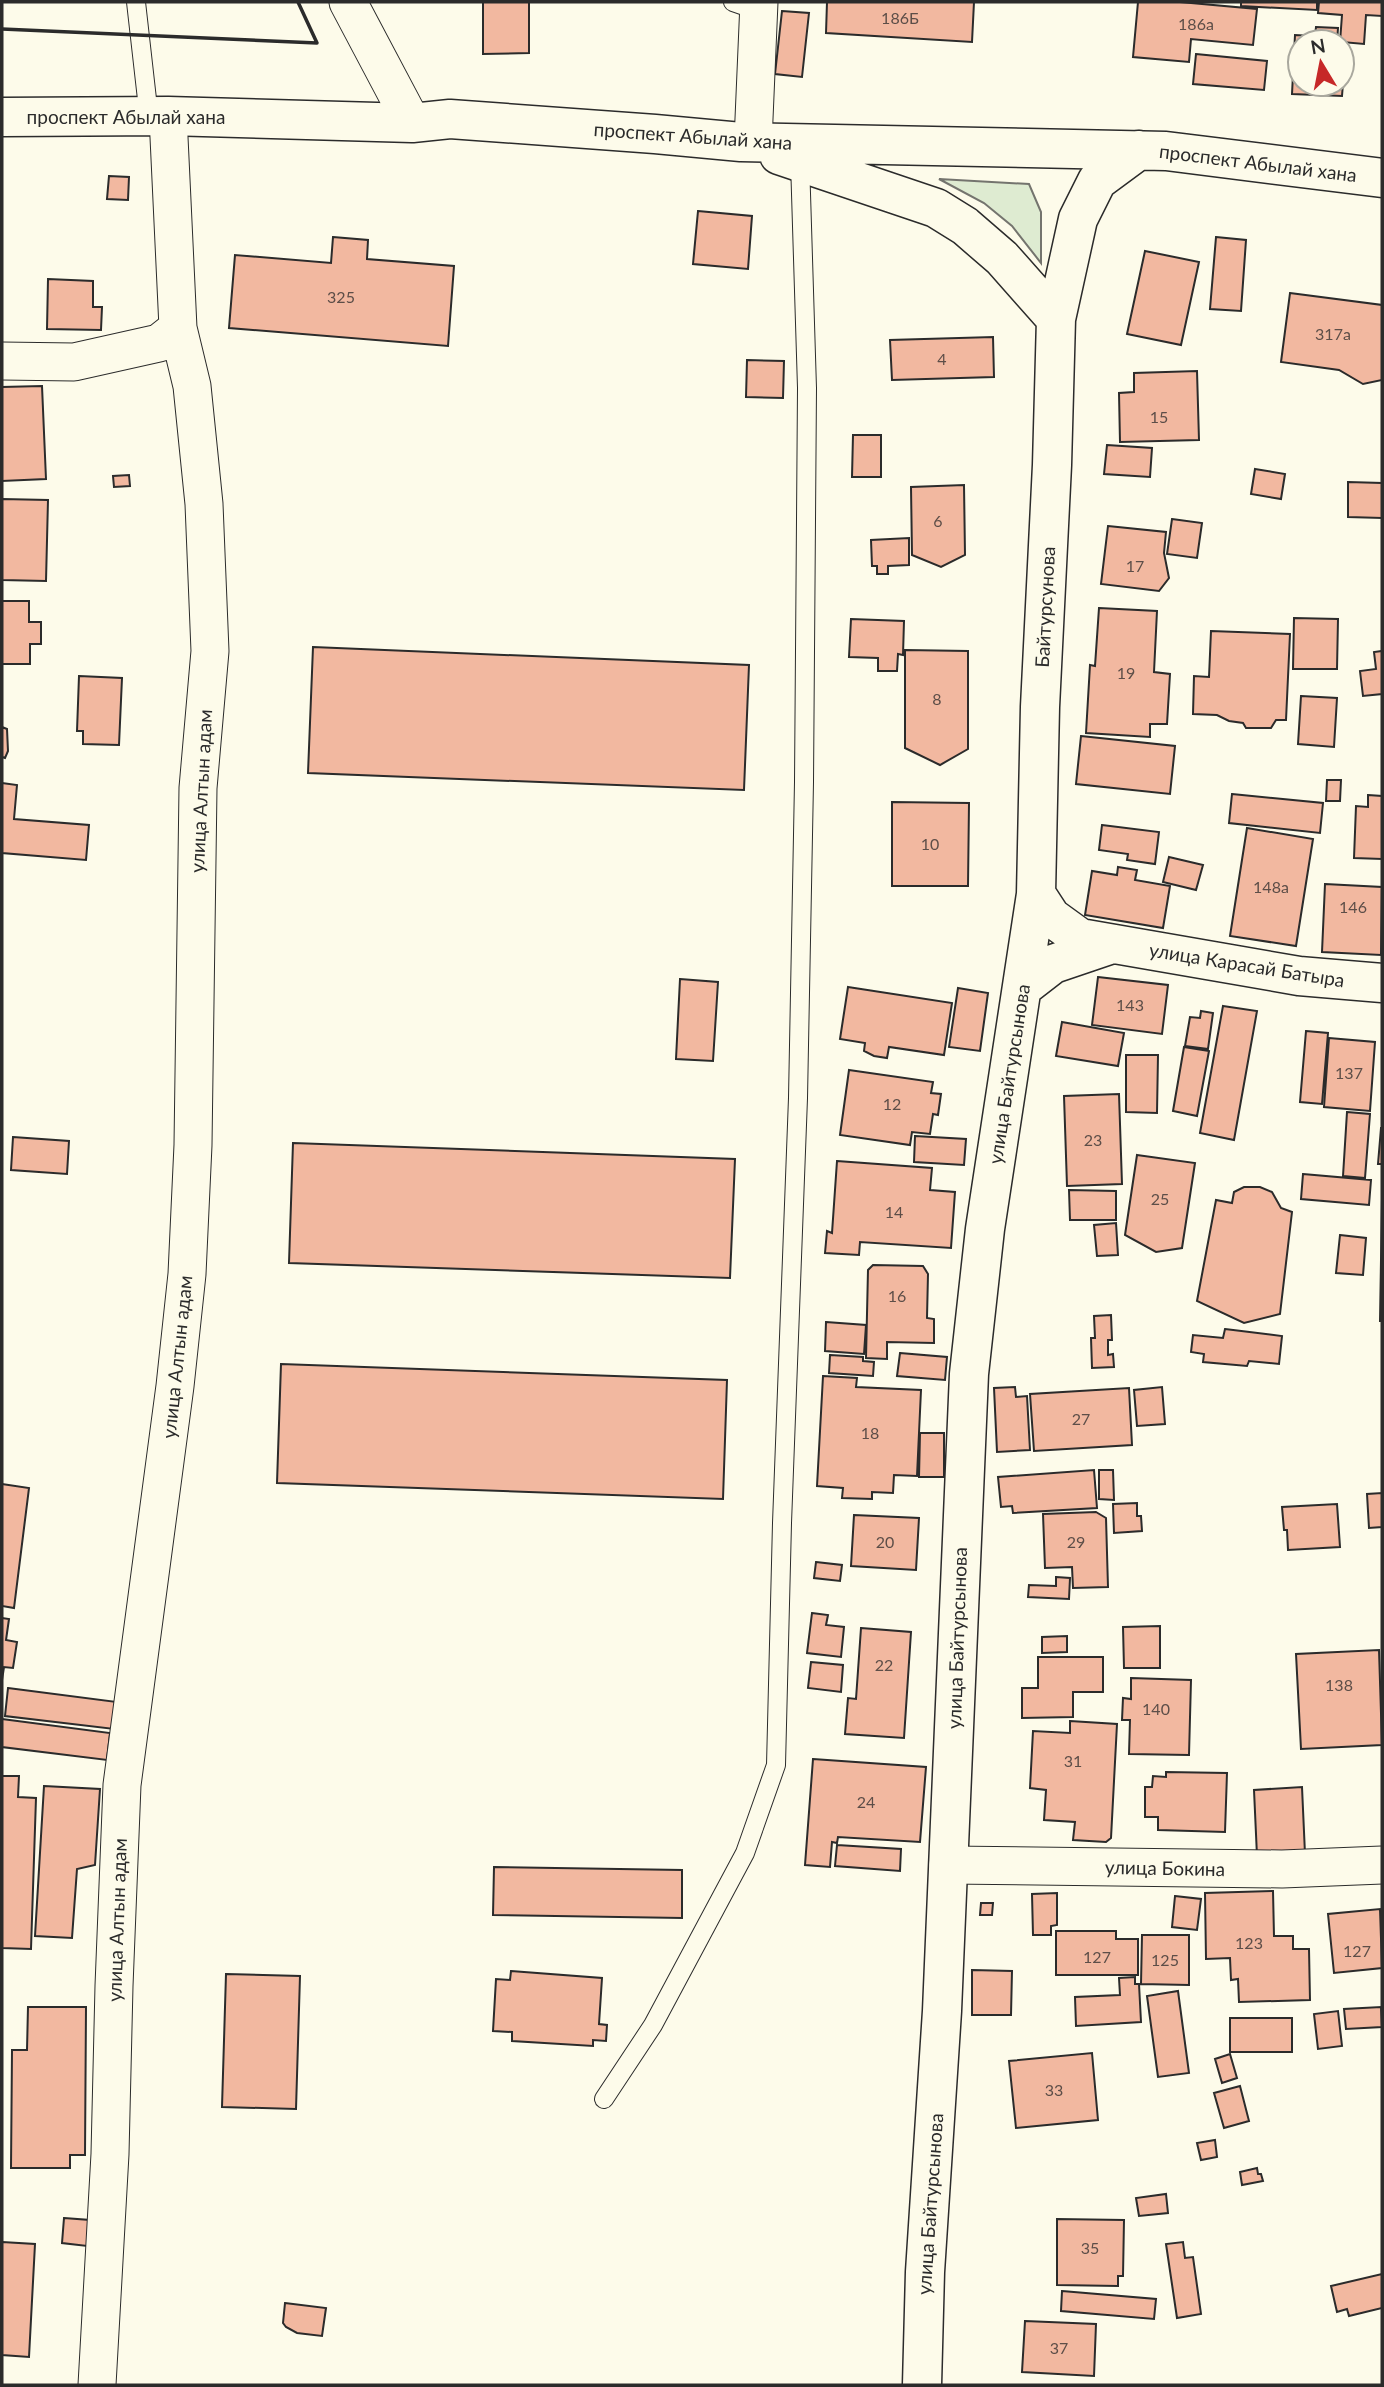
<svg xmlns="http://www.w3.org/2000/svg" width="1384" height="2387" viewBox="0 0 1384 2387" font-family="Lato,sans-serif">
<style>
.green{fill:#deebd1;stroke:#74746e;stroke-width:2}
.building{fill:#f2b8a0;stroke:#2b2b2b;stroke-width:2}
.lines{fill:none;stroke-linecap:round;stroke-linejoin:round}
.lane-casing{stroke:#2b2b2b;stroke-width:20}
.street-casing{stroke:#2b2b2b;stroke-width:39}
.secondary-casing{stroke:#2b2b2b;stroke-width:41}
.lane{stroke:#fdfbea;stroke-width:18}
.street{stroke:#fdfbea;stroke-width:37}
.secondary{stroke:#fdfbea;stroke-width:38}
.wall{stroke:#2b2b2b;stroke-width:3.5}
.labels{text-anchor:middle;stroke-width:5;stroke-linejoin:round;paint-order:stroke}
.number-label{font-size:16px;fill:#5d4e48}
.street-label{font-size:19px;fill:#2b2b2b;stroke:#fdfbea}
</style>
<rect width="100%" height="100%" fill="#fdfbea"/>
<!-- green -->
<path class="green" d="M939,179L1029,184L1041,212V263L1012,226L984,203Z"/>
<!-- building -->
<path class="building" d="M483,2H529V53L483,54Z
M827,2H974L972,42L826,33Z
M1138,2H1180L1257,9L1253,45L1191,39L1189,62L1133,57Z
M1241,2H1317V10L1241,6Z
M1319,2H1382V16L1366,15L1364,44L1342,42H1340L1342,15L1318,13Z
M782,11L809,13L802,77L775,74Z
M1316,27L1338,28L1337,42H1300V84H1342V44H1346L1342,96L1292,94L1295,35L1315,36Z
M1196,54L1267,61L1264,90L1193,84Z
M109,176L129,177L128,200L107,199Z
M698,211L752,216L748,269L693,264Z
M333,237L368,240L367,259L454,266L448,346L229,328L235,255L331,263Z
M1216,237L1246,240L1241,311L1210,309Z
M1145,251L1199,262L1181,345L1127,334Z
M48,279L93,281V307H102L101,330L47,329Z
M1290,293L1382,305V380L1363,384L1339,370L1281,362Z
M993,337L994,377L892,380L890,340Z
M747,360L784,361L783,398L746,397Z
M1197,371L1199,440L1120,442L1119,393L1134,392V373Z
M42,386L46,479L2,481V387Z
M853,435H881V477H852Z
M1107,445L1152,448L1150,477L1104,474Z
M1255,469L1285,474L1281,499L1251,494Z
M129,475L130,486L114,487L113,476Z
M1348,482L1382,483V518L1348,517Z
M964,485L965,555L941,567L912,555L911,487Z
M2,499L48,500L46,581L2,580Z
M1172,519L1202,523L1197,558L1167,554Z
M1108,526L1166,532L1164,553L1169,578L1159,591L1101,584Z
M909,538V565L888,566V574H877V566H872L871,540Z
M2,601H29V622H41V644H30V664H2Z
M1099,608L1157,611L1154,672L1170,674L1167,724H1150V737L1086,733L1090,665L1095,666Z
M1294,618L1338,619L1337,669H1293Z
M851,619L904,621L903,655L898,654L897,671H878V658L849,657Z
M1211,631L1290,634L1286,720H1276L1271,728H1246L1243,723L1229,721L1217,715L1193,714L1194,676L1209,677Z
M313,647L749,665L744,790L308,773Z
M905,650L968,651V749L940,765L905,748Z
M1382,651V694L1363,696L1360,671L1376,669L1374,652Z
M79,676L122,678L119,745L83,744V731H77Z
M1301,696L1337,698L1334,747L1298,744Z
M2,727L7,729L8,751L5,758L2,757Z
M1081,736L1175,746L1170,794L1076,784Z
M1327,780H1341L1340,801H1326Z
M2,783L17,785L14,819L89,825L86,860L2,853Z
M1232,794L1323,803L1320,833L1229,823Z
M1368,795L1382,796V859L1354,858L1356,806L1368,807Z
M892,802L969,803L968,886H892Z
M1102,825L1159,832L1155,864L1127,860L1128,854L1099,850Z
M1247,828L1313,839L1296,946L1230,936Z
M1169,857L1203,865L1196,890L1163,882Z
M1118,867L1137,870L1135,880L1170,886L1163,928L1085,915L1092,871L1117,875Z
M1325,884L1382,887L1381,955L1322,952Z
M1098,977L1168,985L1162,1034L1092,1025Z
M680,979L718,982L713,1061L676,1059Z
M848,987L952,1003L944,1055L889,1047L887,1058L874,1056L864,1051L865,1043L840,1039Z
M958,988L988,993L980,1051L949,1047Z
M1223,1006L1257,1011L1234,1140L1200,1133Z
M1201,1011L1213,1013L1208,1049L1185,1046L1190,1017L1200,1018Z
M1062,1022L1124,1033L1118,1066L1056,1056Z
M1306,1031L1328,1033L1322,1104L1300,1102Z
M1329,1038L1375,1042L1370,1111L1324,1107Z
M1184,1047L1209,1051L1197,1116L1173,1111Z
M1126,1055H1158L1157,1113L1126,1112Z
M849,1070L933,1082L931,1093L941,1094L938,1115L933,1114L930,1134L912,1132L910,1145L840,1135Z
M1119,1094L1122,1184L1067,1186L1064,1096Z
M1347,1112L1370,1114L1365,1178L1343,1176Z
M1381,1128H1382V1164H1378Z
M915,1136L966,1139L964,1165L914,1162Z
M13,1137L69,1141L67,1174L11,1170Z
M293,1143L735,1159L730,1278L289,1263Z
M1137,1155L1195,1163L1182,1248L1156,1252L1125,1235Z
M837,1161L932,1168L930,1190L955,1192L951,1248L860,1242L859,1255L825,1253L827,1231L832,1233Z
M1303,1174L1371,1180L1369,1205L1301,1199Z
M1244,1187H1260L1272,1192L1281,1208L1292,1212L1280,1314L1244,1323L1197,1301L1216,1200L1232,1203L1234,1192Z
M1069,1190L1116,1191V1220H1070Z
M1382,1200V1321H1380Z
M1116,1223L1118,1255L1097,1256L1094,1225Z
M1340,1235L1366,1238L1363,1275L1336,1273Z
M873,1265L923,1266L928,1274L927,1318L934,1319V1343L887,1342V1359L866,1358L868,1270Z
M1111,1315L1112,1340H1108V1355L1113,1354L1114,1367L1092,1368L1091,1338H1095L1094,1316Z
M826,1322L866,1325L864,1354L825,1351Z
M1225,1329L1282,1336L1279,1364L1249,1361L1247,1366L1203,1362L1204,1354L1191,1352L1193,1335L1223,1338Z
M900,1353L947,1357L945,1380L897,1376Z
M830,1355L863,1357V1361L874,1362L873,1376L829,1373Z
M281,1364L727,1380L723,1499L277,1483Z
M823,1376L857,1378L856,1387L921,1390L917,1476L894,1475L893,1493L872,1492V1499L842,1498L843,1488L817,1486Z
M1015,1387L1016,1397L1027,1396L1030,1450L997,1452L994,1388Z
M1162,1387L1165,1424L1137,1426L1134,1390Z
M1129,1388L1132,1445L1034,1451L1030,1394Z
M920,1433H944V1477H919Z
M1094,1470L1097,1508L1013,1513L1012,1506L1001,1507L998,1477Z
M1099,1470H1113L1114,1500L1099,1499Z
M2,1484L29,1488L14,1608L2,1606Z
M1382,1493V1527L1369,1528L1367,1494Z
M1137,1503V1516H1141L1142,1531L1114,1533L1113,1504Z
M1337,1504L1340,1547L1288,1550L1287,1530H1284L1282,1507Z
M1096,1512L1106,1518L1108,1587L1073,1588L1072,1567L1045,1568L1043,1514Z
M854,1515L919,1518L916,1570L851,1566Z
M816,1562L842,1565L840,1581L814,1578Z
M1056,1577L1070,1578L1069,1599L1028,1597L1029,1585L1056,1586Z
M812,1613L828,1615L826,1625L844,1627L841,1657L807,1653Z
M2,1618L9,1619L6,1640L17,1642L13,1668L4,1667L2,1680Z
M1160,1626V1668H1124L1123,1627Z
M861,1628L911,1632L904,1738L845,1734L848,1698L856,1699Z
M1067,1636V1652L1042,1653V1637Z
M1379,1650L1382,1745L1301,1749L1296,1654Z
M1038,1657H1103V1692H1073V1717L1022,1718V1688H1038Z
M811,1662L843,1665L841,1692L808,1688Z
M1131,1678L1191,1680L1189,1755L1129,1754L1130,1720H1122L1123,1698L1131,1699Z
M8,1688L117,1702L114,1729L5,1716Z
M2,1719L110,1733L107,1760L2,1747Z
M1070,1721L1117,1724L1111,1838L1106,1842L1073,1840L1075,1822L1044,1820L1046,1790L1030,1788L1033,1731L1070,1733Z
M813,1759L926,1767L920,1842L838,1837L837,1843L832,1842L830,1867L805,1865Z
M1166,1772L1227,1773L1225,1832L1158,1830V1817H1145V1787H1152L1153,1776L1166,1777Z
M2,1776H19L18,1797L36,1798L31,1949L2,1948Z
M44,1786L100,1789L95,1865L77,1869L72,1938L35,1936Z
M1302,1787L1305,1854L1257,1856L1254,1790Z
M837,1845L901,1849L900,1871L835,1866Z
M494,1867L682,1870V1918L493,1915Z
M1273,1891L1274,1936H1293V1949H1309L1310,2000L1239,2002L1238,1979L1231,1980L1230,1958L1206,1959L1205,1893Z
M1057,1893V1925L1051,1926V1935H1033L1032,1894Z
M1175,1896L1201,1899L1197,1930L1172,1927Z
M981,1903H993L992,1915H980Z
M1380,1909L1382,1968L1334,1973L1328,1914Z
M1056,1931H1116V1939H1138V1975H1056Z
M1142,1935H1189V1985L1141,1984Z
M972,1970L1012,1971L1011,2015H972Z
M511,1971L602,1978L599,2024L607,2025L606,2041L593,2040V2046L512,2041V2032L493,2031L496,1979L510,1980Z
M226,1974L300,1976L296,2109L222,2107Z
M1135,1977V1984H1139L1141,2022L1076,2026L1075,1997L1120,1995L1119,1978Z
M1178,1991L1189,2073L1158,2077L1147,1996Z
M28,2007H86L85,2155H70V2168H11L12,2050H27Z
M1381,2007L1382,2027L1346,2029L1344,2009Z
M1338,2011L1342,2046L1318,2049L1314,2014Z
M1230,2018H1292V2052H1230Z
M1092,2053L1098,2120L1016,2128L1009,2061Z
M1230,2054L1237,2078L1222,2083L1215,2059Z
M1240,2086L1249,2121L1224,2128L1214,2093Z
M1215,2140L1217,2157L1201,2160L1197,2143Z
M1257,2168L1258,2174H1261L1263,2181L1242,2185L1240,2172Z
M1166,2194L1168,2213L1139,2216L1136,2198Z
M64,2218L90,2220L87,2246L62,2243Z
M1057,2219L1124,2220L1123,2276H1118V2286L1057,2285Z
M2,2242L35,2244L29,2357L2,2355Z
M1183,2242L1185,2258L1193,2257L1201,2314L1177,2318L1166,2244Z
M1382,2274V2308L1349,2316L1347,2309L1337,2312L1331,2286Z
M1062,2291L1156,2299L1154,2319L1061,2311Z
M285,2303L326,2308L322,2336L297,2333L286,2327L283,2323Z
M1025,2321L1096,2324L1094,2376L1022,2372Z"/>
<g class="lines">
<!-- lane casing -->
<g class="lane-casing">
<path id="lane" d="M136,2L149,117
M733,2L759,11
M604,2099L653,2025L745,1853L776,1765L782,1523L798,1098L804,782L807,388L800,161"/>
</g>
<!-- street casing -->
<g class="street-casing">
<path id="street" d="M348,2L412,123
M753,142L759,2
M2,361L74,362L159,343L178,328L168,116
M948,1865L1282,1869L1382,1865
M97,2385L110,2154L114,1986L122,1785L175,1386L187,1274L193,1145L198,788L210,651L204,504L192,386L178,328"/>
</g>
<!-- secondary casing -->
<g class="secondary-casing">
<path id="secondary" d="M2,117L168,116L412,123L450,119L655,134L741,142L1166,151L1382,178
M779,155L936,208L965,226L1002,258L1056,319
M1036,894L1051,917L1080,938L1299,976L1382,983
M1022,988L1053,964L1112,944
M922,2385L925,2272L942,2011L969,1374L985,1229L1036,894L1040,707L1052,465L1056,319L1078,219L1097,181L1139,150"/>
</g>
<!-- lane -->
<use href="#lane" class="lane"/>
<!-- street -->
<use href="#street" class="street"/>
<!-- secondary -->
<use href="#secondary" class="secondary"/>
<!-- wall -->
<path class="wall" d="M2,29L317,43L298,2"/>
</g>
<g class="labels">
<!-- number labels -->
<g class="number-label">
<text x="900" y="24">186Б</text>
<text x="1196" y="30">186а</text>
<text x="341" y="303">325</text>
<text x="1333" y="340">317а</text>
<text x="942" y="365">4</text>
<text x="1159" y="423">15</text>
<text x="938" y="527">6</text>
<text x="1135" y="572">17</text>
<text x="1126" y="679">19</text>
<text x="937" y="705">8</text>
<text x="930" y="850">10</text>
<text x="1271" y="893">148а</text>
<text x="1353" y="913">146</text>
<text x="1130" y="1011">143</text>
<text x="1349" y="1079">137</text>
<text x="892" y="1110">12</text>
<text x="1093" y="1146">23</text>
<text x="1160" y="1205">25</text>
<text x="894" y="1218">14</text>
<text x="897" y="1302">16</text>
<text x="1081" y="1425">27</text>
<text x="870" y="1439">18</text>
<text x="885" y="1548">20</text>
<text x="1076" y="1548">29</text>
<text x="884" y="1671">22</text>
<text x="1339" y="1691">138</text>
<text x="1156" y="1715">140</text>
<text x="1073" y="1767">31</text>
<text x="866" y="1808">24</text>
<text x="1249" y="1949">123</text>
<text x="1357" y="1957">127</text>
<text x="1097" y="1963">127</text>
<text x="1165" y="1966">125</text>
<text x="1054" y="2096">33</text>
<text x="1090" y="2254">35</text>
<text x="1059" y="2354">37</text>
</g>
<!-- street labels -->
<g class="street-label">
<text x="126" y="124">проспект Абылай хана</text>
<text transform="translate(693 136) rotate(4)" y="7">проспект Абылай хана</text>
<text transform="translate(1258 163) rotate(7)" y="7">проспект Абылай хана</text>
<text transform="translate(1045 607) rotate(-87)" y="7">Байтурсунова</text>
<text transform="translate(201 791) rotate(-87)" y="7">улица Алтын адам</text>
<text transform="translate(1247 965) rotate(9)" y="7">улица Карасай Батыра</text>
<text transform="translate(1009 1074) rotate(-81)" y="7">улица Байтурсынова</text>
<text transform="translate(177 1357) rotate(-84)" y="7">улица Алтын адам</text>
<text transform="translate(957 1638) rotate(-88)" y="7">улица Байтурсынова</text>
<text transform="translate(1165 1868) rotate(1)" y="7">улица Бокина</text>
<text transform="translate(117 1920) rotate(-88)" y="7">улица Алтын адам</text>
<text transform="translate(930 2204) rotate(-86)" y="7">улица Байтурсынова</text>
</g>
</g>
<!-- border -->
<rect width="1384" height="2387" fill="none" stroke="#2b2b2b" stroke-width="7"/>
<!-- north arrow -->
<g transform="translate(1321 63) rotate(350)"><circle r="33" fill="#fdfbea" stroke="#a9a89e" stroke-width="2"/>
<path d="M0-5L12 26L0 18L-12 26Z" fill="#c62828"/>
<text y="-10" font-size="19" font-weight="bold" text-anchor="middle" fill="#2b2b2b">N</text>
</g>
</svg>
